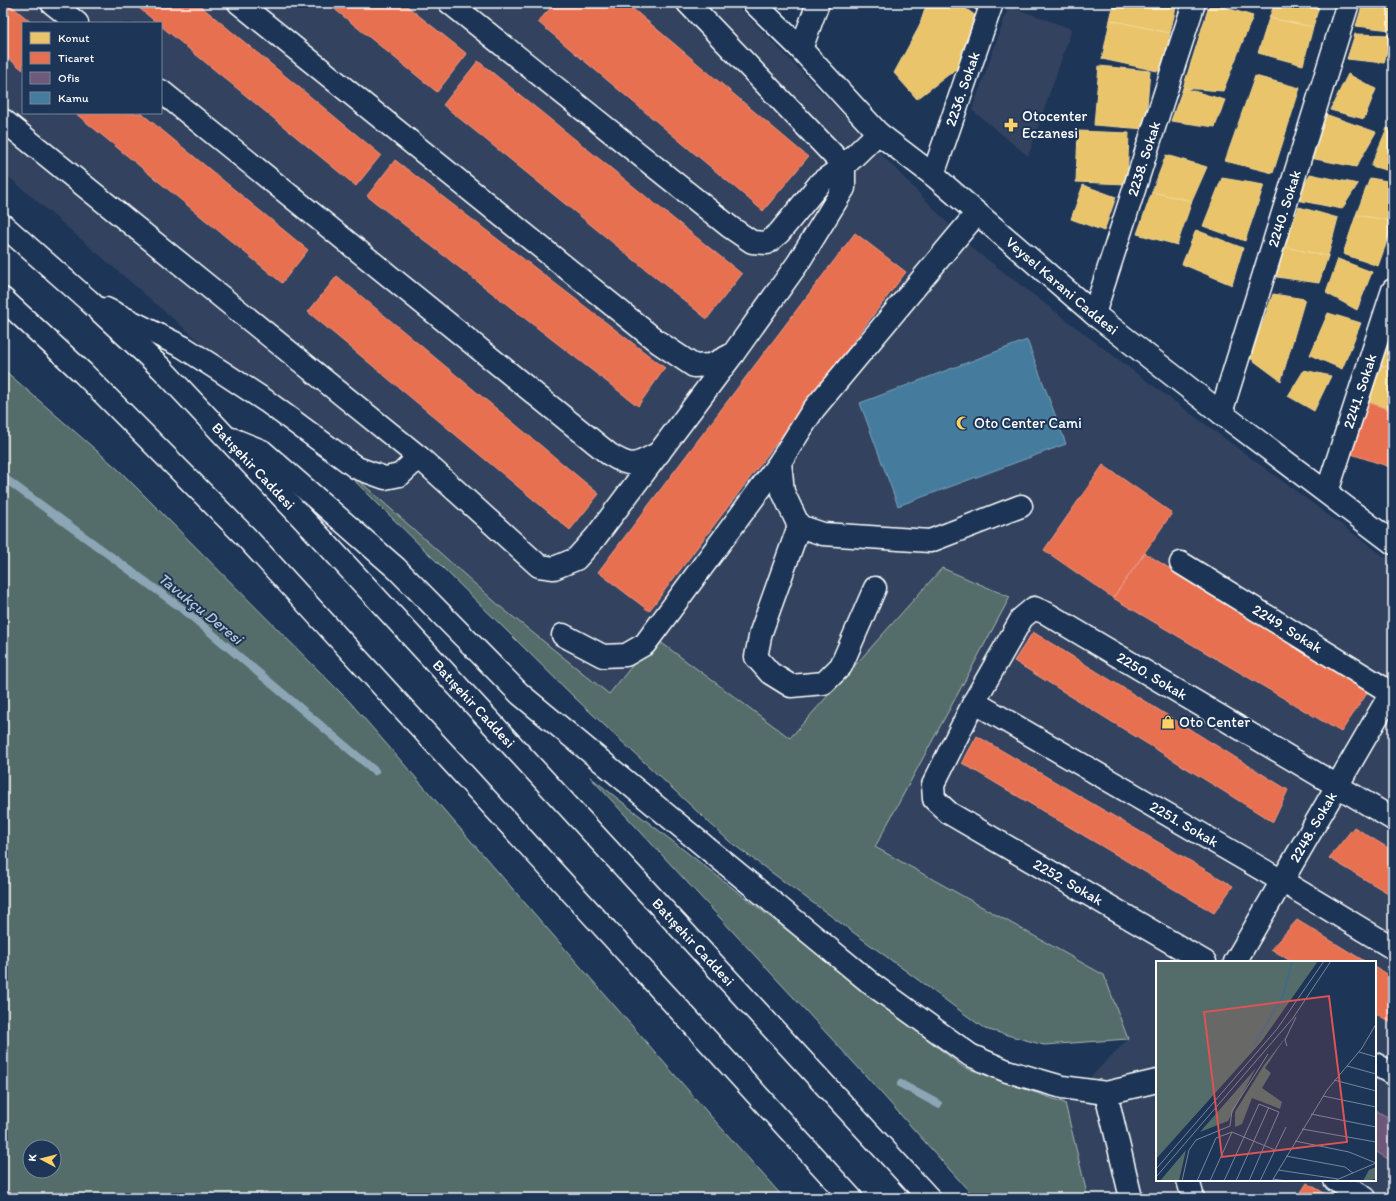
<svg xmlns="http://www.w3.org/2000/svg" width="1396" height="1201" viewBox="0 0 1396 1201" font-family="Itim,sans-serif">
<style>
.built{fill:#33435e;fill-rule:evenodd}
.green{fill:#546d6a;stroke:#aab6b4;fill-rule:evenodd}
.homes{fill:#e9c46a;stroke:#f0d697}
.shops{fill:#e76f51;stroke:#ee9a85}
.offices{fill:#6d597a;stroke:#998ba2}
.public{fill:#457b9d;stroke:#7da3ba}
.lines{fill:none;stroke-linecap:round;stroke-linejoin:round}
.stream{stroke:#8ca6b6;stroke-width:8}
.minor-casing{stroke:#fff;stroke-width:25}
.major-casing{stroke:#fff;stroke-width:25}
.highway-casing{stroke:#fff;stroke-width:25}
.minor{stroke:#1d3557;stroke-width:22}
.major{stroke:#1d3557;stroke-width:22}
.highway{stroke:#1d3557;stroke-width:22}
.labels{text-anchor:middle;stroke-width:4;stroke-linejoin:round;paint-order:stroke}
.street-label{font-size:15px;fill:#fff;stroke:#1d3557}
.poi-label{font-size:15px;fill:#fff;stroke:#1d3557;text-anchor:start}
.water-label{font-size:16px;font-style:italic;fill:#b3c4cf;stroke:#1d3557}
.inset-river{fill:none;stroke:#406b86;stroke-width:2}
.inset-road{fill:none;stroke:#77869a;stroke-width:1}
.view{fill:#de5353;fill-opacity:0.15;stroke:#de5353;stroke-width:2}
.inset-edge{fill:none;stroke:#fff;stroke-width:2}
</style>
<rect width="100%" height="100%" fill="#1d3557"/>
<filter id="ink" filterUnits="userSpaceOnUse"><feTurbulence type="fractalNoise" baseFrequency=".025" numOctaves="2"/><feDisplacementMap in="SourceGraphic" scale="8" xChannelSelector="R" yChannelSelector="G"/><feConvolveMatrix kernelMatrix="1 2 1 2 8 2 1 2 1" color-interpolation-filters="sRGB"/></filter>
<g filter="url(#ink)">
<!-- built -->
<path class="built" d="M3,3H735L972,248L1136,373L1393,563V1198H1088L1065,1103L1128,1039L1104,975L875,847L1010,596L942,568L790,738L655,638L609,695L502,608L309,436L3,172ZM23,23H161V113H23ZM1157,962H1375V1180H1157Z
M1009,6L1072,29L1028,156L972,110Z"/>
<!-- green -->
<path class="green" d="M3,369L120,471L349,701L708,1113L784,1198H3ZM30,1147H54V1171H30Z
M309,436L502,608L609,694L655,638L790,738L942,568L1010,597L875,847L1104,975L1128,1039L1044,1045L985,1029L730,842L574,697Z
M590,777L963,1067L1065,1103L1088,1198H975L866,1076Z"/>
<!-- homes -->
<path class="homes" d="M927,3H958L976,16L965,62L917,99L894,73L919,27Z
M966,3H982L979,12Z
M1114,3H1177L1170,33L1110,20Z
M1210,3L1253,16L1223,91L1183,88Z
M1275,3H1320L1313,27L1269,18Z
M1363,3H1393V25L1391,30L1356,26Z
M1269,18L1313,27L1303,65L1258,53Z
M1110,20L1170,33L1162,72L1102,59Z
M1355,34L1391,35L1384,63L1347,59Z
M1099,66L1150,71L1145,129L1094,125Z
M1348,74L1376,89L1364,119L1330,110Z
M1255,76L1300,88L1273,173L1225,161Z
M1183,88L1225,100L1215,127L1171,121Z
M1393,108V121H1389Z
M1325,114L1376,132L1356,167L1310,158Z
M1387,128L1393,130V172L1371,166Z
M1078,131L1129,133L1127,184L1076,182Z
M1166,155L1207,167L1192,201L1152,192Z
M1310,174L1358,184L1342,209L1297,200Z
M1222,178L1264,185L1245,241L1203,226Z
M1370,178L1393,182V221L1356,215Z
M1083,185L1116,197L1104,231L1071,219Z
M1152,192L1192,201L1177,245L1137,234Z
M1299,207L1338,218L1328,256L1284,247Z
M1356,215L1393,221V225L1378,266L1343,254Z
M1196,230L1243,248L1232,285L1182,264Z
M1284,247L1328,256L1319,283L1270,276Z
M1338,259L1372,272L1357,310L1326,293Z
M1273,294L1305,299L1281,381L1250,358Z
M1328,313L1361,323L1342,369L1310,355Z
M1393,324V369L1380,365Z
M1380,365L1393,369V411L1367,402Z
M1304,370L1331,376L1314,411L1288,396Z"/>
<!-- shops -->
<path class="shops" d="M3,3H8L32,23H23V70L3,54Z
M133,3H197L381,155L356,186L161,26V23H157Z
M327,3H403L467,54L437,92Z
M555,3H626L808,157L763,211L538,22Z
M478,61L742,274L707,319L443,105Z
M75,113H141L308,250L282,283Z
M395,160L665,368L638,406L367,196Z
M855,233L906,272L649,611L598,572Z
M337,276L599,494L570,530L308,312Z
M1367,402L1393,411V468L1351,454Z
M1103,465L1172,513L1113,598L1044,550Z
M1145,553L1368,692L1341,732L1113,598Z
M1033,632L1288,790L1273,822L1014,661Z
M977,736L1233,886L1214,913L962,763Z
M1354,827L1393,851V896L1329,858Z
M1297,920L1366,962H1292L1271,949Z
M1375,967L1393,978V1024L1375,1013Z
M1307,1183L1321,1191L1331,1198H1297Z"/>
<!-- offices -->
<path class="offices" d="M1375,1110L1393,1120V1162L1375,1151Z"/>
<!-- public -->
<path class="public" d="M1027,340L1066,444L898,506L860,403Z"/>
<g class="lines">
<!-- stream -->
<path class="stream" d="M3,477L184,610L375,771
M901,1084L938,1104"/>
<!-- minor casing -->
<g class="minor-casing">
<g id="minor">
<path d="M52,3L77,23"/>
<path d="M239,3L658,342L694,366L711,365L733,354"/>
<path d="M450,3L730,227L752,242L767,243L779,233L821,182L844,166L878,133"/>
<path d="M801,49L818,3"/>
<path d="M161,91L609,454C633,469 635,465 659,453"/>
<path d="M3,120L419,457L539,566L554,568L576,559L595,538L733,354L798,263L844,188V166L688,3"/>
<path id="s1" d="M933,175L992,3"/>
<path d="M977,213L813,410L780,462L783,492L799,526L823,534L930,541L1021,506"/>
<path id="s2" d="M1094,314L1194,3"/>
<path id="s3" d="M1221,413L1348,3"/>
<path id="s4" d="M1327,492L1393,290"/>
<path d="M799,526L761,632L756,657L770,673L791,686L824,683L841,666L875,588"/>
<path id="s5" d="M1181,563L1393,694"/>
<path d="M563,635L603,656L626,655L645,644L780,462"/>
<path id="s6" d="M974,702L1282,881L1393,948"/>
<path id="s7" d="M1205,962L949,813L934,799L933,785L974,702L1022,618L1034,608L1046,613L1393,819"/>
<path id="s8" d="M1235,962L1391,693"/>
<path d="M1375,1064L1393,1074"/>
<path d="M1106,1093L1157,1081"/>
<path d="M1188,1180L1193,1198"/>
<path d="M1335,1180L1365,1198"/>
</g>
</g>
<!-- major casing -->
<g class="major-casing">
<g id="major">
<path id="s9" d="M754,3L801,49L878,133L933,175L1094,314L1221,413L1393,543"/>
<path d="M1106,1093L1131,1198"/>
</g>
</g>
<!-- highway casing -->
<g class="highway-casing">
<g id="highway">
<path id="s10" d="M3,225L88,300L161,368L323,540L929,1198"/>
<path d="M3,299L83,373L245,536L709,1042L851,1198"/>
<path d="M106,309L183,347L219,370L266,401L357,468L385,478L400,475L419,457"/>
<path d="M232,439L262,451L396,568L520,694L873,985L970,1055L1007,1071L1062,1087L1106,1093"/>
</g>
</g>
<!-- minor -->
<use href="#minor" class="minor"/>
<!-- major -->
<use href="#major" class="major"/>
<!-- highway -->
<use href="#highway" class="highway"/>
</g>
</g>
<!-- icons -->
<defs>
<g id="pharmacy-bare" transform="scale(1.08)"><path d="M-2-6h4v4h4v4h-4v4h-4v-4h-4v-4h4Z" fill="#ffd166" stroke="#1d3557" stroke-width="2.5" paint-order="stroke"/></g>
<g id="mosque-bare" transform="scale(1.08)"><path d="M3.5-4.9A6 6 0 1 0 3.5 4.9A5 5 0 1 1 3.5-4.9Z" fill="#ffd166" stroke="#1d3557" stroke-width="2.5" paint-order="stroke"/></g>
<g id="shop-bare" transform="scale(1.08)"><path d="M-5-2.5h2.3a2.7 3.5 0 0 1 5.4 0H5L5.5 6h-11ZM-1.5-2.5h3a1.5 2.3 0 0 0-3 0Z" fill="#ffd166" stroke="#1d3557" stroke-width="2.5" paint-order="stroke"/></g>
</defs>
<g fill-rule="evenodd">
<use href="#pharmacy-bare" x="1011" y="125"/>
<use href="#mosque-bare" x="963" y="423"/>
<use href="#shop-bare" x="1168" y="722"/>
</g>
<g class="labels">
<!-- street labels -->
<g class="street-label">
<text dy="5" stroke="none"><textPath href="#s1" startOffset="91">2236. Sokak</textPath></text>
<text dy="5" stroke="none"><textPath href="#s2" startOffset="163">2238. Sokak</textPath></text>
<text dy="5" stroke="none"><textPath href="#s3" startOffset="214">2240. Sokak</textPath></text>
<text dy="5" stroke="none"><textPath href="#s9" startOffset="419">Veysel Karani Caddesi</textPath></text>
<text dy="5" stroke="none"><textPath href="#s4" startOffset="106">2241. Sokak</textPath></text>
<text dy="5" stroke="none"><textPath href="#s10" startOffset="348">Batışehir Caddesi</textPath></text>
<text dy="5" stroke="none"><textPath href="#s5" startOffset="125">2249. Sokak</textPath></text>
<text dy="5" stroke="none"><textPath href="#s7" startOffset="672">2250. Sokak</textPath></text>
<text dy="5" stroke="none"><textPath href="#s10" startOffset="672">Batışehir Caddesi</textPath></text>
<text dy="5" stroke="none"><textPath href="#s6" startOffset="243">2251. Sokak</textPath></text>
<text dy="5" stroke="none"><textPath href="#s8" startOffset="156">2248. Sokak</textPath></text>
<text transform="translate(1068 882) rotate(30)" y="5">2252. Sokak</text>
<text dy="5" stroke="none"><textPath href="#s10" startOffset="996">Batışehir Caddesi</textPath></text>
</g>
<!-- poi labels -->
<g class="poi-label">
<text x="1022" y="121">Otocenter<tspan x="1022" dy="17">Eczanesi</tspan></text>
<text x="974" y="428">Oto Center Cami</text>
<text x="1179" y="727">Oto Center</text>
</g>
<!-- water labels -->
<g class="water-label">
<text transform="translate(201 608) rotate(39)" y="6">Tavukçu Deresi</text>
</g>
</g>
<!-- overview -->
<g transform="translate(1156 961)">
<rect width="220" height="220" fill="#1d3557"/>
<path d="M0,0H162L105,81L0,198ZM132,73L109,107L115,112L106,127L126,141L124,148L96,137L86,163L79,166V151L108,104ZM100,107L72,160L44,171ZM30,189L23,220H4ZM220,206V218L207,220L213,209Z" fill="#546d6a"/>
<path class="inset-river" d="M98,84L127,35L136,0"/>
<path class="inset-road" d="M131,85L129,79L140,56M203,91L220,96M191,105L220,113M178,119L220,130M167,135L220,146M155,153L220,166M74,165L76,150L112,93M146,168L220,181M76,171L119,189M139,180L193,191L220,202M130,195L189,206L197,212M0,208L121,68L168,0M122,209L182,218M0,216L137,57L175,0M117,218L131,220M26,220L33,189L40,179L74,165M41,220L60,177L76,171M54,220L76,171M68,220L103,143L123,151L93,220M80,220L113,146M104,220L130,166M116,220L171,129L206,87L220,63M178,220L220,202"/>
<path class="view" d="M173,35L191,181L66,196L48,51Z"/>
<rect width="220" height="220" class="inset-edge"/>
</g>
<!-- margin -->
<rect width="1396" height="1201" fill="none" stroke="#1d3557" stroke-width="16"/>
<rect x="8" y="8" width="1380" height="1185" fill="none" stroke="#fff" stroke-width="1.5" filter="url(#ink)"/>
<!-- legend -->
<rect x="22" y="22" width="140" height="92" fill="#1d3557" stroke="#77869a"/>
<rect x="30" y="32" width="20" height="12" fill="#e9c46a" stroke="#77869a"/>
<text x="58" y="42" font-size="12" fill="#ffffff">Konut</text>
<rect x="30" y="52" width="20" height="12" fill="#e76f51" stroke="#77869a"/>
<text x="58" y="62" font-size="12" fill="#ffffff">Ticaret</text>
<rect x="30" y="72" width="20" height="12" fill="#6d597a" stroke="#77869a"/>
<text x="58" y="82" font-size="12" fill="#ffffff">Ofis</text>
<rect x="30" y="92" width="20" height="12" fill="#457b9d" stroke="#77869a"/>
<text x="58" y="102" font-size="12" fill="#ffffff">Kamu</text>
<!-- north arrow -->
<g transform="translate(42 1159) rotate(277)"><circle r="19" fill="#1d3557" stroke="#77869a"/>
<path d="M0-3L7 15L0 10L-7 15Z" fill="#ffd166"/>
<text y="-6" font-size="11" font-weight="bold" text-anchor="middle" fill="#ffffff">K</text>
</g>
</svg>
